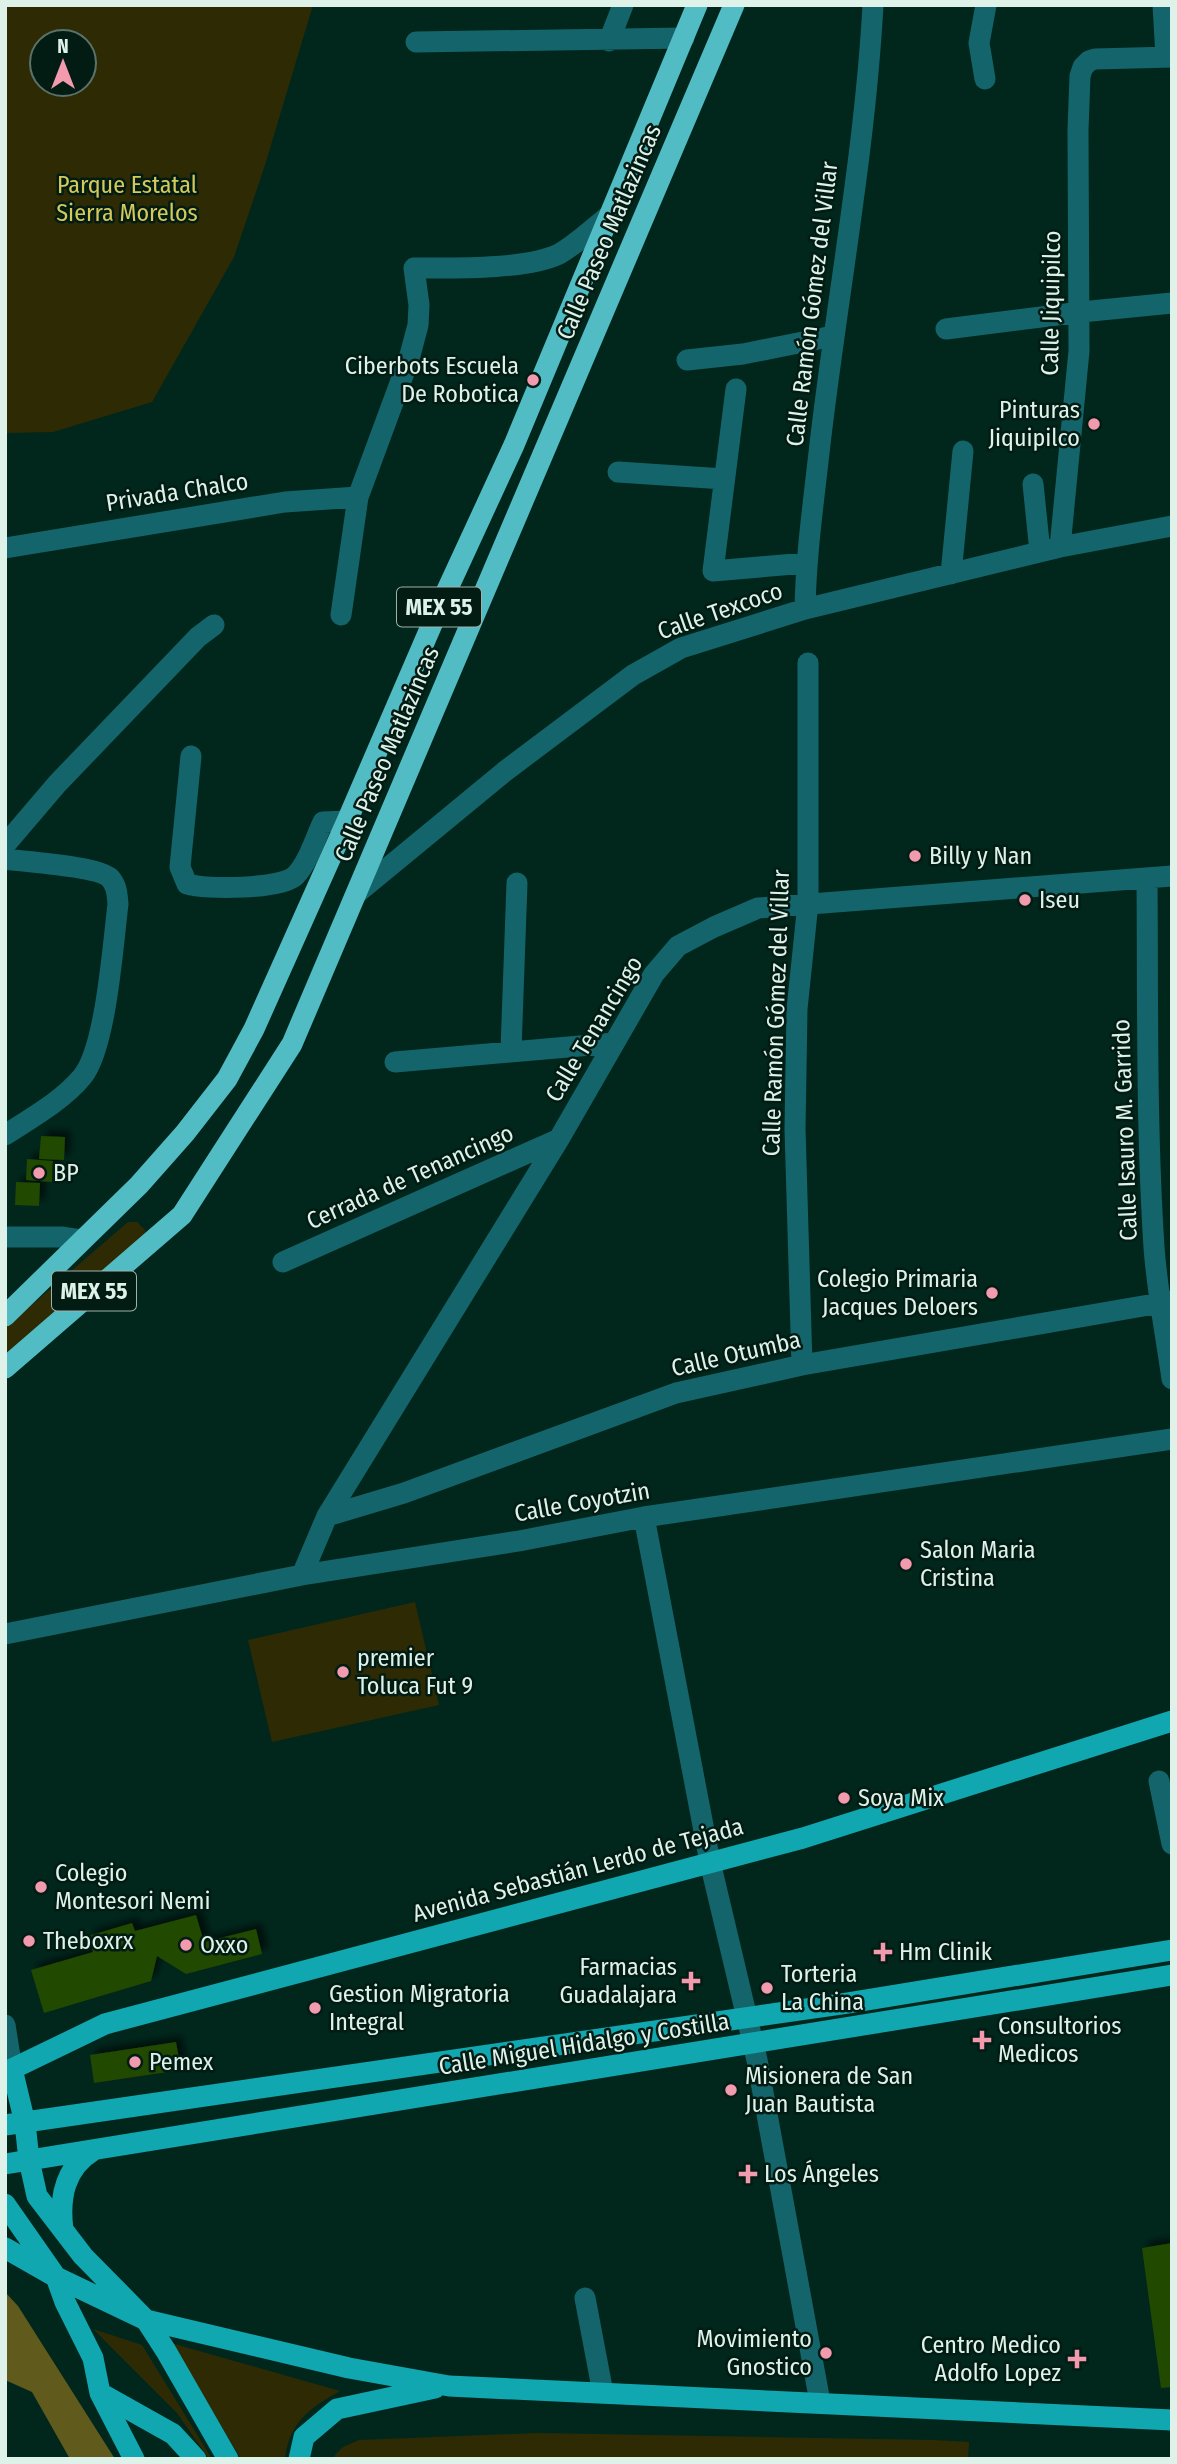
<svg xmlns="http://www.w3.org/2000/svg" width="1177" height="2464" viewBox="0 0 1177 2464" font-family="'Fira Sans Condensed',sans-serif">
<style>
.green{fill:#2e2b04;fill-rule:evenodd}
.forest{fill:#605a1c}
.building{fill:#204805;filter:url(#shadow)}
.lines{fill:none;stroke-linecap:round;stroke-linejoin:round}
.minor{stroke:#14656b;stroke-width:21}
.major{stroke:#11a7b0;stroke-width:21}
.highway{stroke:#52bcc5;stroke-width:21}
.poi-dot{fill:#f29aae;stroke:#021c14;stroke-width:2.5}
.labels{text-anchor:middle;stroke-width:5;stroke-linejoin:round;paint-order:stroke}
.shield{fill:#021c14;stroke:#9cb2aa;stroke-width:2}
.shield-label{font-size:23px;font-weight:bold;fill:#def2ea}
.park-label{font-size:24px;fill:#d4c95a;stroke:#021c14}
.street-label{font-size:24px;fill:#def2ea;stroke:#021c14}
.poi-label{font-size:24px;fill:#def2ea;stroke:#021c14;text-anchor:start}
</style>
<defs>
<filter id="shadow"><feDropShadow dx="6" dy="-6" stdDeviation="3.5" flood-color="#0009"/></filter>
</defs>
<rect width="100%" height="100%" fill="#01271c"/>
<!-- green -->
<path class="green" d="M5,5H313L265,165L234,257L152,402L53,432L5,433ZM42,42H84V84H42Z
M128,1222H137L145,1230L147,1239L5,1354V1328Z
M415,1602L439,1705L272,1742L248,1640Z
M93,2329L142,2345L212,2459H209L177,2413Z
M171,2343L340,2391C310,2408 289,2422 285,2459H241Z
M537,2433L933,2440L969,2442L968,2459H335V2455L343,2447L359,2440Z"/>
<!-- forest -->
<path class="forest" d="M5,2292L18,2306L115,2459H70L32,2392L5,2380Z"/>
<!-- building -->
<path class="building" d="M41,1136L65,1137L64,1160L39,1159Z
M27,1159L53,1161L52,1182L26,1180Z
M16,1182L40,1183L39,1206L15,1205Z
M196,1915L204,1942L256,1929L262,1954L186,1974L157,1956L151,1981L44,2013L31,1970L93,1952L88,1936L132,1923L135,1931Z
M176,2042L181,2070L94,2083L90,2055Z
M1172,2243V2387L1161,2388L1142,2248Z"/>
<g class="lines">
<!-- minor -->
<path class="minor" d="M1163,5L1166,57
M609,41L623,5
M416,42L684,38
M985,79L979,43L986,5
M946,329L1081,312L1172,303
M687,360L743,354L833,336
M736,389L713,571L806,563
M618,472L724,479
M1033,484L1040,552
M1060,547L1079,351L1078,130L1080,76L1083,67L1089,61L1095,59L1172,57
M5,548L285,502L358,497
M951,574L963,451
M805,609C806,553 814,499 820,444C837,298 865,152 873,5
M341,615L358,497L409,359L418,325L419,305L414,268C452,268 526,270 559,254C577,244 594,227 611,214
M191,756L180,867L187,884C206,890 281,889 295,876C308,863 315,839 323,822L347,821
M5,845L57,784L198,637L214,625
M5,859C26,862 98,866 110,878C117,886 117,894 118,904C113,944 106,1049 82,1077C62,1101 31,1118 5,1135
M1147,878C1148,1001 1146,1124 1154,1247C1157,1291 1166,1335 1172,1379
M356,894L504,772L633,675L681,648L805,609L1060,547L1172,526
M511,1050L517,883
M395,1062L614,1043
M5,1237H61L81,1240
M283,1262L559,1139
M802,1365L795,1129L797,1009L808,903V663
M327,1516L404,1493L676,1393L802,1365L1172,1301
M644,1517L710,1862L757,2060L820,2402
M302,1575L327,1516L559,1139L654,974L678,946L714,927L758,908L1172,876
M5,1634L302,1575L519,1541L644,1517L1172,1439
M1159,1781L1172,1844
M5,2025L12,2069
M585,2298L603,2393"/>
<!-- major -->
<path class="major" d="M12,2069L25,2123L29,2160L37,2196L83,2256L146,2320L166,2351L228,2459
M5,2079L12,2069L105,2024L803,1838L1172,1721
M5,2125L848,2003L1172,1950
M5,2164L1172,1975
M5,2204L56,2277L65,2302L93,2358L100,2393L134,2459
M63,2230C59,2198 64,2168 94,2150
M5,2248L56,2277L146,2320L349,2368L449,2386L1172,2420
M100,2393L173,2434L196,2459
M299,2459L304,2437L337,2409L435,2388"/>
<!-- highway -->
<path class="highway" d="M5,1316L139,1185L185,1133L227,1079L254,1029L347,821L442,601L514,445L697,5
M5,1368L182,1215L292,1044L734,5"/>
</g>
<!-- markers -->
<g class="poi-dot">
<circle cx="533" cy="380" r="7"/>
<circle cx="1094" cy="424" r="7"/>
<circle cx="915" cy="856" r="7"/>
<circle cx="1025" cy="900" r="7"/>
<circle cx="39" cy="1173" r="7"/>
<circle cx="992" cy="1293" r="7"/>
<circle cx="906" cy="1564" r="7"/>
<circle cx="343" cy="1672" r="7"/>
<circle cx="844" cy="1798" r="7"/>
<circle cx="41" cy="1887" r="7"/>
<circle cx="29" cy="1941" r="7"/>
<circle cx="186" cy="1945" r="7"/>
<path d="M879.5 1941.5h7v7h7v7h-7v7h-7v-7h-7v-7h7z"/>
<path d="M687.5 1970.5h7v7h7v7h-7v7h-7v-7h-7v-7h7z"/>
<circle cx="767" cy="1988" r="7"/>
<circle cx="315" cy="2008" r="7"/>
<path d="M978.5 2029.5h7v7h7v7h-7v7h-7v-7h-7v-7h7z"/>
<circle cx="135" cy="2062" r="7"/>
<circle cx="731" cy="2090" r="7"/>
<path d="M744.5 2163.5h7v7h7v7h-7v7h-7v-7h-7v-7h7z"/>
<circle cx="826" cy="2353" r="7"/>
<path d="M1073.5 2348.5h7v7h7v7h-7v7h-7v-7h-7v-7h7z"/>
</g>
<g class="labels">
<!-- shield labels -->
<g class="shield">
<rect x="397" y="587.5" width="84" height="39" rx="5"/>
<rect x="52" y="1271.5" width="84" height="39" rx="5"/>
</g>
<g class="shield-label">
<text x="439" y="615">MEX 55</text>
<text x="94" y="1299">MEX 55</text>
</g>
<!-- park labels -->
<g class="park-label">
<text x="127" y="193">Parque Estatal<tspan x="127" dy="28">Sierra Morelos</tspan></text>
</g>
<!-- street labels -->
<g class="street-label">
<text transform="translate(609 232) rotate(-67)" y="8">Calle Paseo Matlazincas</text>
<text transform="translate(1051 303) rotate(-89)" y="8">Calle Jiquipilco</text>
<text transform="translate(812 304) rotate(-83)" y="8">Calle Ramón Gómez del Villar</text>
<text transform="translate(177 492) rotate(-9)" y="8">Privada Chalco</text>
<text transform="translate(720 611) rotate(-19)" y="8">Calle Texcoco</text>
<text transform="translate(387 754) rotate(-67)" y="8">Calle Paseo Matlazincas</text>
<text transform="translate(776 1013) rotate(-88)" y="8">Calle Ramón Gómez del Villar</text>
<text transform="translate(594 1029) rotate(-59)" y="8">Calle Tenancingo</text>
<text transform="translate(1125 1130) rotate(-92)" y="8">Calle Isauro M. Garrido</text>
<text transform="translate(410 1177) rotate(-24)" y="8">Cerrada de Tenancingo</text>
<text transform="translate(736 1354) rotate(-13)" y="8">Calle Otumba</text>
<text transform="translate(582 1502) rotate(-10)" y="8">Calle Coyotzin</text>
<text transform="translate(578 1870) rotate(-15)" y="8">Avenida Sebastián Lerdo de Tejada</text>
<text transform="translate(584 2044) rotate(-9)" y="8">Calle Miguel Hidalgo y Costilla</text>
</g>
<!-- poi labels -->
<g class="poi-label">
<text x="519" y="374" text-anchor="end">Ciberbots Escuela<tspan x="519" dy="28">De Robotica</tspan></text>
<text x="1080" y="418" text-anchor="end">Pinturas<tspan x="1080" dy="28">Jiquipilco</tspan></text>
<text x="929" y="864">Billy y Nan</text>
<text x="1039" y="908">Iseu</text>
<text x="53" y="1181">BP</text>
<text x="978" y="1287" text-anchor="end">Colegio Primaria<tspan x="978" dy="28">Jacques Deloers</tspan></text>
<text x="920" y="1558">Salon Maria<tspan x="920" dy="28">Cristina</tspan></text>
<text x="357" y="1666">premier<tspan x="357" dy="28">Toluca Fut 9</tspan></text>
<text x="858" y="1806">Soya Mix</text>
<text x="55" y="1881">Colegio<tspan x="55" dy="28">Montesori Nemi</tspan></text>
<text x="43" y="1949">Theboxrx</text>
<text x="200" y="1953">Oxxo</text>
<text x="899" y="1960">Hm Clinik</text>
<text x="677" y="1975" text-anchor="end">Farmacias<tspan x="677" dy="28">Guadalajara</tspan></text>
<text x="781" y="1982">Torteria<tspan x="781" dy="28">La China</tspan></text>
<text x="329" y="2002">Gestion Migratoria<tspan x="329" dy="28">Integral</tspan></text>
<text x="998" y="2034">Consultorios<tspan x="998" dy="28">Medicos</tspan></text>
<text x="149" y="2070">Pemex</text>
<text x="745" y="2084">Misionera de San<tspan x="745" dy="28">Juan Bautista</tspan></text>
<text x="764" y="2182">Los Ángeles</text>
<text x="812" y="2347" text-anchor="end">Movimiento<tspan x="812" dy="28">Gnostico</tspan></text>
<text x="1061" y="2353" text-anchor="end">Centro Medico<tspan x="1061" dy="28">Adolfo Lopez</tspan></text>
</g>
</g>
<!-- border -->
<rect width="1177" height="2464" fill="none" stroke="#def2ea" stroke-width="14"/>
<!-- north arrow -->
<g transform="translate(63 63)"><circle r="33" fill="#021c14" stroke="#5a726a" stroke-width="2"/>
<path d="M0-5L12 26L0 18L-12 26Z" fill="#f29aae"/>
<text y="-10" font-size="19" font-weight="bold" text-anchor="middle" fill="#def2ea">N</text>
</g>
</svg>
